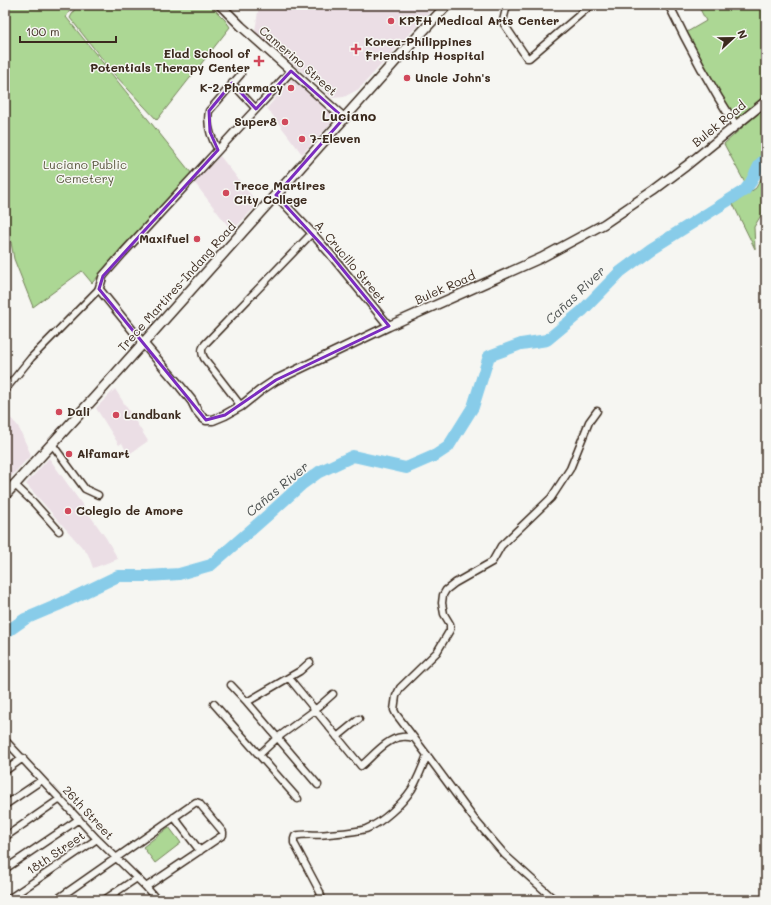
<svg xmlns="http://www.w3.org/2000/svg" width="771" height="905" viewBox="0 0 771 905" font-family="Mali,sans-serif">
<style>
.built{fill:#ebdee5}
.green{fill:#acd794;stroke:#748059}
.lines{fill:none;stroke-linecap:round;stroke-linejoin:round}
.river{stroke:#88cce9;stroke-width:12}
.minor-casing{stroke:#3b2a1e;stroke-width:9}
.tertiary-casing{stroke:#3b2a1e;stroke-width:10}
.secondary-casing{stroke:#3b2a1e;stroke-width:11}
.primary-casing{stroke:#3b2a1e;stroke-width:12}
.minor{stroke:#f6f6f2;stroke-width:6}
.tertiary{stroke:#f6f6f2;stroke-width:7}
.secondary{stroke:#f6f6f2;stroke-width:8}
.primary{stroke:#f6f6f2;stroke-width:9}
.marked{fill:none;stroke:#7b2cbf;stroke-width:3;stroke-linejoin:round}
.poi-dot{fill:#d1495b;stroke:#f6f6f2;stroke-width:1.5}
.labels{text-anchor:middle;stroke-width:3;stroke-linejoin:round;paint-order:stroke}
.poi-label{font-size:12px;font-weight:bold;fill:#3b2a1e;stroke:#f6f6f2;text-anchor:start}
.street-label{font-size:12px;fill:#3b2a1e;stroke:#f6f6f2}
.park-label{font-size:12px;fill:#57553c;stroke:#f6f6f2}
.water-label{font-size:13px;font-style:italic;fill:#4e5251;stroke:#f6f6f2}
.quarter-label{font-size:14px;font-weight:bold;fill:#3b2a1e;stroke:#f6f6f2}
</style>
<rect width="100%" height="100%" fill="#f6f6f2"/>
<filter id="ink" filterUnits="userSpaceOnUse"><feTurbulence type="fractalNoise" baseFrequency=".025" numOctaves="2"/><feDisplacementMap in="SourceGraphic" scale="8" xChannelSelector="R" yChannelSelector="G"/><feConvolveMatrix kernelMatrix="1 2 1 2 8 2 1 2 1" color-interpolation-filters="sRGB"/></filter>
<g filter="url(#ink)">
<!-- built -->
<path class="built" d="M259,5H436L359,89L344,97L333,98L255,31Z
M292,79L337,117L302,154L267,108Z
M220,156L258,204L232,231L194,182Z
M115,389L148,441L128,455L122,443L119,445L96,408Z
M5,412L18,426L31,455L5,483Z
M49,458L106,538L118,559L93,568L88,554L26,484Z"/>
<!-- green -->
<path class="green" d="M5,5H73L66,17L192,174L92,283L82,271L33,307L14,259L5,209Z
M77,5H210L225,20L230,27L157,120L114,74L70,18Z
M698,5H761L766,14V94L737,119L716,87L687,32L706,21Z
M766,106V154L758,161L745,183L724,144Z
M766,170V207L754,227L755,249L733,204L756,188Z
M169,827L181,843L155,863L143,847Z"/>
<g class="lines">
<!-- river -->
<path class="river" d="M5,633L25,619L58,605L118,576H148L179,574L211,565L268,515L301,485L319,472L353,456L406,468L436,455L448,447L473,407L489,356L521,344L547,340L582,311L620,272L651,249L745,190L751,182L760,164L766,158"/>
<!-- minor casing -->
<g class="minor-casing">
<path id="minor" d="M507,5L503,21L504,24L527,58H529L591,5
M232,83L256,109
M218,150C211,138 206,125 209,111L241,74
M5,390L31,358L99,289
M241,406L204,358C201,352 201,348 206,343L312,233
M52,444L85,489L98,495
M15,485L34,503L59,531
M289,678L361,766C372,757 387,738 402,737C406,736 410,737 414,738
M231,685L247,702L318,785
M247,702L300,671L310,662
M214,704L298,799
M337,737L359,719
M5,740L97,839L146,887L157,900
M259,755L277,738L315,710L333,694
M5,771L23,758
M5,805L42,780
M174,817L200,851
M5,837L60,799
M5,869L79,819
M7,900L97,839
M56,900L196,802L199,803L223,832V835L146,887
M104,900L137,878
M322,900L320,892L294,843V839L295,836C306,833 318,836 329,834C340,833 356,832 366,829C383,822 402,804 412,789C418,778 423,766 427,755
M555,900L505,855L475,820L427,755L396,714L394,710L396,696L400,688L437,652L450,630V624L444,614L442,603L443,595L446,590L455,583L492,562L501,546L551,498L570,469L589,422L597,411"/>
</g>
<!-- tertiary casing -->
<g class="tertiary-casing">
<path id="tertiary" d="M669,5C689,47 711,87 736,126
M276,195L312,233L331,255L389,326
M143,343L99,289L103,276L123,253L291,71"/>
</g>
<!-- secondary casing -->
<g class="secondary-casing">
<path id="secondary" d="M220,5L241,26L344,118
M143,343L180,386L192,401L197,411L203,418L206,420H213L225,415L241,406L261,390L276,380L389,326L541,258L604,224L654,190L686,166L766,101"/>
</g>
<!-- primary casing -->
<g class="primary-casing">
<path id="primary" d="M5,495L95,397L398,58L447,5"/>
</g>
<!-- minor -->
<use href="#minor" class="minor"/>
<!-- tertiary -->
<use href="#tertiary" class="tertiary"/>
<!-- secondary -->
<use href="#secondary" class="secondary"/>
<!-- primary -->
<use href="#primary" class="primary"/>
</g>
</g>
<!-- marked area -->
<path class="marked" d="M291,71L344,118L276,195L331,255L389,326L276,380L225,415L206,420L99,289L103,276L218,150L210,132L209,111L232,83L256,109Z"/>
<!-- markers -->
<g class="poi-dot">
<circle cx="391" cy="21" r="4"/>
<path d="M354 43h4v4h4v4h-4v4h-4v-4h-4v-4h4z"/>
<path d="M257 55h4v4h4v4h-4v4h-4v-4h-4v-4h4z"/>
<circle cx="407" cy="78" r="4"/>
<circle cx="291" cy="88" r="4"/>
<circle cx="285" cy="122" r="4"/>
<circle cx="302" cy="139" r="4"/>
<circle cx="226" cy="193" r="4"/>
<circle cx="197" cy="239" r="4"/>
<circle cx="59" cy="412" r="4"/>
<circle cx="116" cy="415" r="4"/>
<circle cx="69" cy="454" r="4"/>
<circle cx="68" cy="511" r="4"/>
</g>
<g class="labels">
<!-- poi labels -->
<g class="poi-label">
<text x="399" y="25">KPFH Medical Arts Center</text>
<text x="365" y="46">Korea-Philippines<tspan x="365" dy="14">Friendship Hospital</tspan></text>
<text x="250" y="58" text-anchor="end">Elad School of<tspan x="250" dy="14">Potentials Therapy Center</tspan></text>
<text x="415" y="82">Uncle John's</text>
<text x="283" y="92" text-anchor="end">K-2 Pharmacy</text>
<text x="277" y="126" text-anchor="end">Super8</text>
<text x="310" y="143">7-Eleven</text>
<text x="234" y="190">Trece Martires<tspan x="234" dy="14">City College</tspan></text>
<text x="189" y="243" text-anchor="end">Maxifuel</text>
<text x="67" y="416">Dali</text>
<text x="124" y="419">Landbank</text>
<text x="77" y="458">Alfamart</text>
<text x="76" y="515">Colegio de Amore</text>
</g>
<!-- street labels -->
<g class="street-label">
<text transform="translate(298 61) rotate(41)" y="4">Camerino Street</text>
<text transform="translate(719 124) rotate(-39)" y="4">Bulek Road</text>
<text transform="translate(350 262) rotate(50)" y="4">A. Crucillo Street</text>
<text transform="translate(177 287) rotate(-48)" y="4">Trece Martires-Indang Road</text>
<text transform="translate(445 288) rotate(-24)" y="4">Bulek Road</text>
<text transform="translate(88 813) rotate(47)" y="4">26th Street</text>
<text transform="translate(56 853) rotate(-34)" y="4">18th Street</text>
</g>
<!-- park labels -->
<g class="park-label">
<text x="85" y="169">Luciano Public<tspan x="85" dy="14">Cemetery</tspan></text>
</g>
<!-- water labels -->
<g class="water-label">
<text transform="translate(575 295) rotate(-44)" y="5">Cañas River</text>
<text transform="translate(277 489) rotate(-40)" y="5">Cañas River</text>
</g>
<!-- quarter labels -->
<g class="quarter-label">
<text x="349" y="121">Luciano</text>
</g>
</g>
<!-- margin -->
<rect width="771" height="905" fill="none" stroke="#f6f6f2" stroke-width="20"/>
<rect x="10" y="10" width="751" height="885" fill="none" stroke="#3b2a1e" stroke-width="1.5" filter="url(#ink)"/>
<!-- north arrow -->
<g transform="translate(733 38) rotate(68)" stroke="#f6f6f2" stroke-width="3" paint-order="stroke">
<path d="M0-3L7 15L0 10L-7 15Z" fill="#3b2a1e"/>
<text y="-6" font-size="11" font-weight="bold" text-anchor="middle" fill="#3b2a1e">N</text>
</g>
<!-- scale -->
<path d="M20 36v6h96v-6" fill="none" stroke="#3b2a1e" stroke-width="2"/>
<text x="26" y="36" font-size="12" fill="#3b2a1e" stroke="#f6f6f2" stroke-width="3" paint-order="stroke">100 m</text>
</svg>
